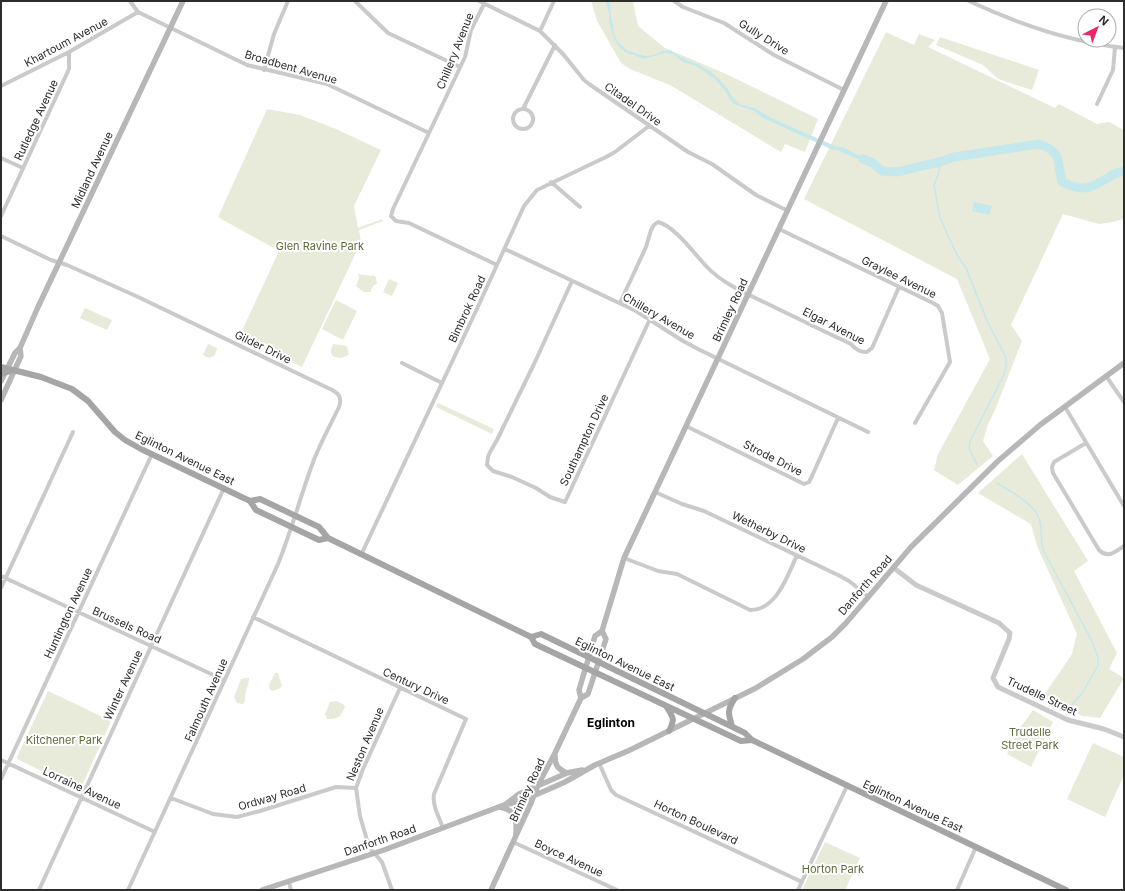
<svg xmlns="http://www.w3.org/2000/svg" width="1125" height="891" viewBox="0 0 1125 891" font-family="Inter,sans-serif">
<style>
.green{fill:#e8ebd9}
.water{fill:#c4e8ec}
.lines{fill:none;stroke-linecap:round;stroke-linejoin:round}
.stream{stroke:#c4e8ec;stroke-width:1.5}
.river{stroke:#c4e8ec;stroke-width:9}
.minor{stroke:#cacaca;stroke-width:4}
.tertiary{stroke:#cacaca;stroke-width:5}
.secondary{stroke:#b7b7b7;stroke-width:5.5}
.primary{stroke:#a5a5a5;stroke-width:6}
.labels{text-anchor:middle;stroke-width:4;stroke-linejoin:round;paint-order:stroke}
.street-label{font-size:11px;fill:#2d2d2d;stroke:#fff}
.park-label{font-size:11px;fill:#5d6a39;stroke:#fff}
.neighbourhood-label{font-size:12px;font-weight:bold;fill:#000;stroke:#fff}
</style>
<rect width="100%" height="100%" fill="#fff"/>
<!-- green -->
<path class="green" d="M591,1H633L638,26L665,48L724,73L818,119L805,152L785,144L781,152L670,85L630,69L621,63L597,21Z
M886,32L914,45L919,34L935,40L928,47L1055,108L1059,104L1097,124L1109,122L1124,130V219L1113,222L1099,224L1063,214L1011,325L1022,341L995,410L988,424L983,441L993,456L958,485L934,470L938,454L990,359L957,279L804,199Z
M940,37L1039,70L1032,90L998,79L983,65L936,45Z
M267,109L300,115L336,129L381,150L354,206L358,228L382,219L383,221L359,230L361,242L302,367L239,337L279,251L218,217Z
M358,274L371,276L372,275L376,277L377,284L374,285L371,290V292H364L356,286L359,278Z
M389,279L398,283L392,296L383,292Z
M336,300L357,311L343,340L322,329Z
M85,308L112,320L107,330L80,318Z
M208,344L217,348L215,355L209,358L203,355Z
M333,344L347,346L349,354C345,359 330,360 331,351C331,350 333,345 333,344Z
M438,403L494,429L492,434L436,407Z
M1022,454L1088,561L1074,571L1117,653L1109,669L1124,678L1100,718L1083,716L1042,698L1072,654L1077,634L1037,546L1031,524L978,493Z
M275,673H278L282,686L279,689L272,691L270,689L269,685Z
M246,678H249C249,686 244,693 245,701L243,704L237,703L234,697L241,679Z
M48,691L111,721L81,788L79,789L17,759V757Z
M336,701L343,704L345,707C340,717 339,719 327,719L325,714L330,702Z
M1033,710L1053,722L1031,767L1007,754L1018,731Z
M1093,743L1124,757V775L1105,817L1067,799Z
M825,842L860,858L845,890H802Z"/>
<!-- water -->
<path class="water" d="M606,1H610L611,18L613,24L614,34L618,42L628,51L645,56L653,55L662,51L670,50L684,59L698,64L714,74L727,88L732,96L739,104L755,108L771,118L835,146L845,148L873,163L860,160L837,150H832L831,149L763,118L754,111L734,104L730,100L726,92L715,79L696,66L683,62L673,54L665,53L644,59L628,53L621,49L615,41L609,23V14Z
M974,202L992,206L989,215L972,211Z"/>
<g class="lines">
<!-- stream -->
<path class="stream" d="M939,162V172L934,185L940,218L957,255L966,268L988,323L1006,357V367L1003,377L970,441L969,449L977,464
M997,483C1010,491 1038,506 1040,522C1042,532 1041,540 1043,550L1091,639L1098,657V665L1083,692L1071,706"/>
<!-- river -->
<path class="river" d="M863,159L873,163L882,171L897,172L939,162L954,157L1039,144C1064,153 1056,160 1062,182C1083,192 1090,189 1109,177C1115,174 1118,171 1124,172"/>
<!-- minor -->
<path class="minor" d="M130,1L138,12L247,65L327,84L429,133
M355,1L388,33L460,67
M479,1L540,31L563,54L584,80L589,84L688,152L712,164L756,195L788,211
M674,1L683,7L724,23L774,55L844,90
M969,1C1018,24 1070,42 1124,48
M484,4L471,30L465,57L393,209L391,216L396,221L409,223L497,265
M540,31L554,1
M264,70L274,34L288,1
M1,86L69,52L138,12
M1097,104L1113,70L1115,47
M523,109L555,45
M513 119a10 10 0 1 1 20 0a10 10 0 1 1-20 0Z
M1,158L23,168
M551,182L580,207
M1,216L69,69V52
M779,229L933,303L938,306L942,313L950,362L915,423
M1,236L51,260L67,265L136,296L328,388C337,392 343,396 339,407C330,426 319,445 312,465C300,498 291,532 278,564L128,890
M505,249L636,311L683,341L700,350L868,432
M572,281L534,364L497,440L490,452L488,457L487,465L493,471L512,477L536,488L550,497L565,502L650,319
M620,303L646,247L651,230L654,225L658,222C675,226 695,255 707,267C724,285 750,295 772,306C799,319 825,332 851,344C856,350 860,352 867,352L872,348L899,287
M402,363L442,383
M1106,376L1124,402
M1065,407L1124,506
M686,426L804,484L809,482L812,476L838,418
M1086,443L1054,462L1052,467L1053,473L1099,550C1108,559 1115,552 1124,546
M655,492L682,504L704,511L838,575L849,581L869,597
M361,555L475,313L524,206L537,190L606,157L615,152L649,126
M624,558L658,571L677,574L750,610C776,611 788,575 797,555
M1,576L224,680
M1,588L73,432
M253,617L466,719L434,794C432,805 439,817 443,828
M1,760L155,832
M599,763L611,790L616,795L802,882
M1,779L152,454
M171,798L213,814L237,817L260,811L336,787L356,788
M513,842L617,890
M289,882L291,890
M39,890L224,488
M392,890L382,862L369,847L360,816L356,788L363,769L400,688
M798,890L847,786
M957,890L976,847"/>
<!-- tertiary -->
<path class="tertiary" d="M894,568L916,585L999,623L1010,633L1009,639L993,678L998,687L1068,720L1104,729L1124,737"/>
<!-- secondary -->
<path class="secondary" d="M1,381L15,353L20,348
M1,400L21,356L20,348L38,307L183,1
M581,698L588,694L606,639L602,631
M555,756C555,766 558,769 567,773
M506,804L519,794L567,773L582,770
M500,807C519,812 516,818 516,835
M262,890L384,850L504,805L521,801L547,790L565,782L595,765L630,750L756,688L803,659L832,637L846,623L911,547L998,461L1040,425L1124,363
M491,890L531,803L538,785L555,753L581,698L579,690L595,636L602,631L624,558L886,1"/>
<!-- primary -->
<path class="primary" d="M1,367L41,377L72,389L88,401L115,432L125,440L141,449L250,501L260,499L319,527L328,538L531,637L535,644L741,741L752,740
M1,374L14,370
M250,501L256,510L319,540L328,538
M531,637L541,634L745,733L752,740L1066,890
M666,706C674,718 675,719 669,731
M732,726C728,713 727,710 735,698"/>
</g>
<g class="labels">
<!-- street labels -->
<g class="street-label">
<text transform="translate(764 37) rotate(32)" y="4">Gully Drive</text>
<text transform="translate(66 42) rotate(-28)" y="4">Khartoum Avenue</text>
<text transform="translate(455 51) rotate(-68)" y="4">Chillery Avenue</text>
<text transform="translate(291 67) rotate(16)" y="4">Broadbent Avenue</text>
<text transform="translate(633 104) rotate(35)" y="4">Citadel Drive</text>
<text transform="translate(36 120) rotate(-65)" y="4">Rutledge Avenue</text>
<text transform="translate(92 170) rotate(-65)" y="4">Midland Avenue</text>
<text transform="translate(899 277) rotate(26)" y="4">Graylee Avenue</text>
<text transform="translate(467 309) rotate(-65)" y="4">Bimbrok Road</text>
<text transform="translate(730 310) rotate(-65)" y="4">Brimley Road</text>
<text transform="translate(659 316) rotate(30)" y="4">Chillery Avenue</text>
<text transform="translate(834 326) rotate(27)" y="4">Elgar Avenue</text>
<text transform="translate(263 347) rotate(26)" y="4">Gilder Drive</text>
<text transform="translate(584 440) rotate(-65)" y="4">Southampton Drive</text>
<text transform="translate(185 458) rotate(26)" y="4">Eglinton Avenue East</text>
<text transform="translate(773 458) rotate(27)" y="4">Strode Drive</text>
<text transform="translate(769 532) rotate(26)" y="4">Wetherby Drive</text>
<text transform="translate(865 585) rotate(-49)" y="4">Danforth Road</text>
<text transform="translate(68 613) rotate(-65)" y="4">Huntington Avenue</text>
<text transform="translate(127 625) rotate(24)" y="4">Brussels Road</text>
<text transform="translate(625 664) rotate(26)" y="4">Eglinton Avenue East</text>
<text transform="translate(123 685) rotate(-65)" y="4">Winter Avenue</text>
<text transform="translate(416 686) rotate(25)" y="4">Century Drive</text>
<text transform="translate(1042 696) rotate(25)" y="4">Trudelle Street</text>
<text transform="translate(206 700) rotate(-66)" y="4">Falmouth Avenue</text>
<text transform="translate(365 744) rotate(-67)" y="4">Neston Avenue</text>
<text transform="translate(82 788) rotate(25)" y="4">Lorraine Avenue</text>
<text transform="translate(527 790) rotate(-65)" y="4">Brimley Road</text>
<text transform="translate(272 797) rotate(-16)" y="4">Ordway Road</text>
<text transform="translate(913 806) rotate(25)" y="4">Eglinton Avenue East</text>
<text transform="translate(696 822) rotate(25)" y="4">Horton Boulevard</text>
<text transform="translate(380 840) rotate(-19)" y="4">Danforth Road</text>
<text transform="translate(569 858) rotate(25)" y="4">Boyce Avenue</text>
</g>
<!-- park labels -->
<g class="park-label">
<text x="320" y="250">Glen Ravine Park</text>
<text x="1030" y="736">Trudelle<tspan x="1030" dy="13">Street Park</tspan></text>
<text x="64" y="744">Kitchener Park</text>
<text x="833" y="873">Horton Park</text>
</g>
<!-- neighbourhood labels -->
<g class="neighbourhood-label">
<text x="611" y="727">Eglinton</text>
</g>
</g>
<!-- border -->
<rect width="1125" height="891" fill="none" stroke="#2d2d2d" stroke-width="4"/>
<!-- north arrow -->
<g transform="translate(1097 28) rotate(42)"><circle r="19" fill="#ffffff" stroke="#ababab"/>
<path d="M0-3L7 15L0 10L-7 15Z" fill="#eb276c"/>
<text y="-6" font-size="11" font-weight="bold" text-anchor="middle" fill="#2d2d2d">N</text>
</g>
</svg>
